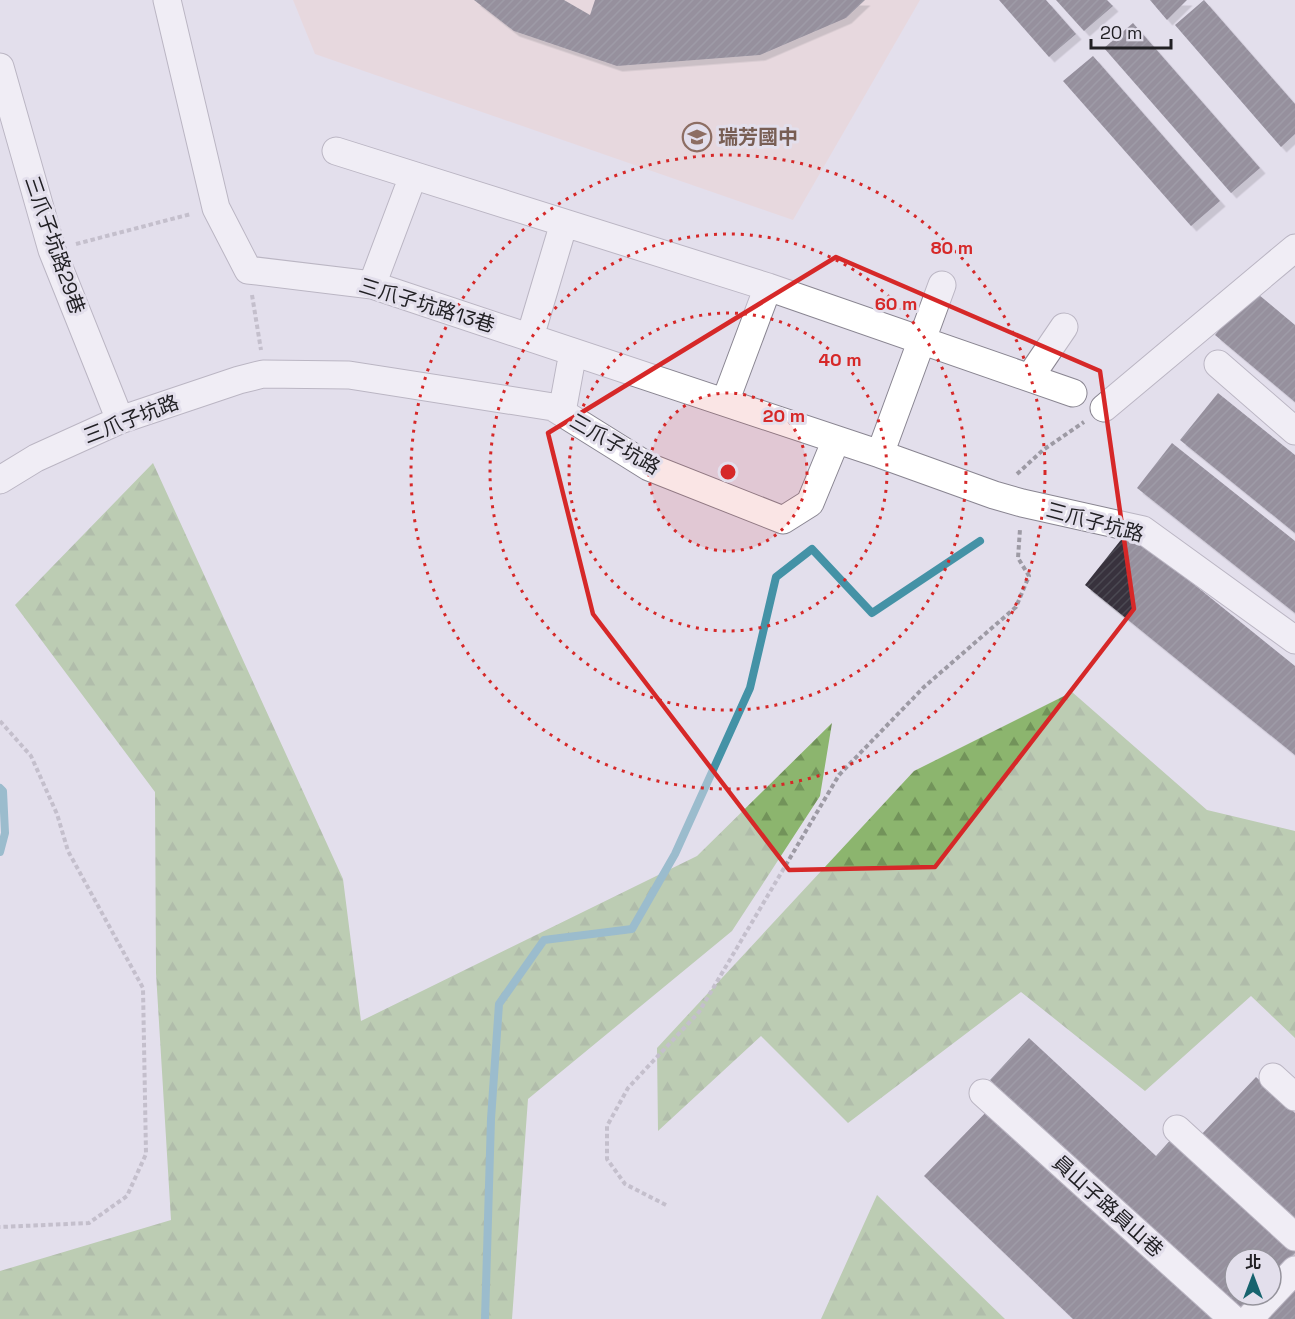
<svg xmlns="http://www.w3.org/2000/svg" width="1295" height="1319" viewBox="0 0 1295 1319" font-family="'Space Grotesk','Noto Sans TC',sans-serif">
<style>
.education{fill:#ebd1cc}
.forest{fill:url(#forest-firs)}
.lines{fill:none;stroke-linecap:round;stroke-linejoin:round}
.stream{stroke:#4492a6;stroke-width:8}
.building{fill:url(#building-hatch);filter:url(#shadow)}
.minor-casing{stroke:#898591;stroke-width:29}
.path{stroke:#9d9aa4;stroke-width:4;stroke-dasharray:4.5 3;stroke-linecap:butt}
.minor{stroke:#fff;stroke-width:27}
.marked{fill:none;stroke:#d62828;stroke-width:4.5;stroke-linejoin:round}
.ring{fill:none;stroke:#d62828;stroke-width:3;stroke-dasharray:3 6}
.labels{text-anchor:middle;stroke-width:6;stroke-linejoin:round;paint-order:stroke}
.education-label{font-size:20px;font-weight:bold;fill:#785e54;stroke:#e3dfec;text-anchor:start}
.street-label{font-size:20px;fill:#212024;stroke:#e3dfec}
.centre{fill:#d62828;stroke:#e3dfec;stroke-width:3}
.ring-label{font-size:18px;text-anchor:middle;font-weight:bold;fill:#d62828;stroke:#e3dfec;stroke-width:6;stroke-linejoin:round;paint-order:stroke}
</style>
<defs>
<pattern id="forest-firs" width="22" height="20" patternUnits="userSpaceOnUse" patternTransform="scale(1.5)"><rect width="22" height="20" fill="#8cb56e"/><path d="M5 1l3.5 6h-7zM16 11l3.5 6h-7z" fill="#72935a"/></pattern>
<pattern id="building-hatch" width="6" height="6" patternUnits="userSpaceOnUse" patternTransform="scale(1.5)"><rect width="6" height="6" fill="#37333e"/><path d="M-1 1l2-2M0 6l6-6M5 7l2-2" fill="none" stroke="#4b4851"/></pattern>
<filter id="shadow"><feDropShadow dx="5.5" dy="5.5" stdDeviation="0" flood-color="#0004"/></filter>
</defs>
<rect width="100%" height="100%" fill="#e3dfec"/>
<!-- education -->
<path class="education" d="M293,0H920L793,220L315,54Z"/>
<!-- forest -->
<path class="forest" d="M153,463L343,879L361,1021L697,856L832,723L820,796L732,931L528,1099L512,1319H0V1271L171,1220L156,973L155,792L15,605Z
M1072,692L1207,810L1295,831V1038L1251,996L1145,1091L1021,992L848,1123L761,1036L658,1131L657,1048L914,771Z
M877,1195L1005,1319H821Z"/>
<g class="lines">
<!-- stream -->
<path class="stream" d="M0,788L3,791L5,833L0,852
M485,1319L491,1119L499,1004L544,940L632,929L675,854L750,688L776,577L812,549L872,613L980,541"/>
</g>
<!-- building -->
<path class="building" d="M474,0H564L590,15L595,0H865L846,18L760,55L617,66L514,31Z
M999,0H1046L1076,34L1049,57Z
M1056,0H1107L1113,6L1084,31Z
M1150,0H1187L1167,20Z
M1204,0L1295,104V134L1281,147L1175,25Z
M1133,23L1260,168L1231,193L1104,48Z
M1093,56L1220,201L1191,226L1063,81Z
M1253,290L1295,325V402L1215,335Z
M1218,393L1295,455V533L1180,440Z
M1172,443L1295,541V613L1137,488Z
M1128,531L1295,666V755L1085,585Z
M1029,1038L1156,1156L1174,1136L1295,1248V1253L1271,1279V1259H1235V1295H1256L1240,1312L990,1080Z
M1256,1077L1295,1113V1224L1200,1136Z
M990,1108L1212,1319H1073L924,1176Z
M1295,1281V1319H1261Z"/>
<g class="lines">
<!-- minor casing -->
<g class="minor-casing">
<path id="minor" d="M167,0L216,208L248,270L372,285L880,454L994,495L1022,503L1143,530L1295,640
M0,67L52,250L120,420
M336,151L768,287L1073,393
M372,285L413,176
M530,337L564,223
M1218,364L1295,431
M1030,377L1064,327
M725,402L768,287
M1104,408L1295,248
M562,412L573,352
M880,454L942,285
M0,480L36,458L120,420L239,380L263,374L349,375L553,407L649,467L783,520L810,503L836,440
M1273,1077L1295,1097
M983,1093L1233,1319
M1177,1129L1295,1237
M1249,1319L1295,1270"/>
</g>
<!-- path -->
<path class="path" d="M76,244L191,214
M252,295L261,350
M1017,474L1043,450L1084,422
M0,721L31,756L57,814L68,851L143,988L146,1154L127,1196L89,1223L0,1227
M666,1205L625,1184L607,1159V1126L628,1088L699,1012L839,775L924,687L1016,607L1029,576L1018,558L1020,529"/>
<!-- minor -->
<use href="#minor" class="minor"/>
</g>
<!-- marked area -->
<path d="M0 0H1295V1319H0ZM836,257L1100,371L1134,609L935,867L789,870L593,614L548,433Z" fill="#e3dfec" fill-opacity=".55" fill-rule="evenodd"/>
<path class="marked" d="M836,257L1100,371L1134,609L935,867L789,870L593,614L548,433Z"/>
<!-- distance rings -->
<circle cx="728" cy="472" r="79" fill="#d62828" fill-opacity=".12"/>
<g class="ring">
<circle cx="728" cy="472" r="79"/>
<circle cx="728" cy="472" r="159"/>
<circle cx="728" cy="472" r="238"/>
<circle cx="728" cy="472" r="317"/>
</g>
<!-- icons -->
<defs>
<g id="school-ring" transform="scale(1.5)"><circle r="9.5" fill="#e3dfec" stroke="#8d6e63" stroke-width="1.5"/><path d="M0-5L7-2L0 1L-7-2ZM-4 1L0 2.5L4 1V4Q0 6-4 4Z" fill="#8d6e63"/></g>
</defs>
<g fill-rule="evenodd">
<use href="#school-ring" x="697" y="137"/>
</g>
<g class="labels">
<!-- education labels -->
<g class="education-label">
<text x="718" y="144">瑞芳國中</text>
</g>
<!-- street labels -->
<g class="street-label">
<text transform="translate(55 245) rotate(71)" y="7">三爪子坑路29巷</text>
<text transform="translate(427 305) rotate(17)" y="7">三爪子坑路13巷</text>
<text transform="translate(131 419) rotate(-21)" y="7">三爪子坑路</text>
<text transform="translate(615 444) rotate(30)" y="7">三爪子坑路</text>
<text transform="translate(1095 522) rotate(15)" y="7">三爪子坑路</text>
<text transform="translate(1108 1206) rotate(42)" y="7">員山子路員山巷</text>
</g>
</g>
<circle cx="728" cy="472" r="9" class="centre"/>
<g class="ring-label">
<text x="952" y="254">80 m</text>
<text x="896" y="310">60 m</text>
<text x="840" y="366">40 m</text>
<text x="784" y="422">20 m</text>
</g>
<!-- north arrow -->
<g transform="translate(1253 1277)"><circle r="28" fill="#e3dfec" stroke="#95939c" stroke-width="1.5"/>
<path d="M0-4.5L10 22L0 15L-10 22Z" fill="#17636e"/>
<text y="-9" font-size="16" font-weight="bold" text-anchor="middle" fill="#212024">北</text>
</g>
<!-- scale -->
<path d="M1091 39v9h80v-9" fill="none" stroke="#212024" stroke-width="3"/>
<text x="1100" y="39" font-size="18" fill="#212024" stroke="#e3dfec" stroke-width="4.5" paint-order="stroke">20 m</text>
</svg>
